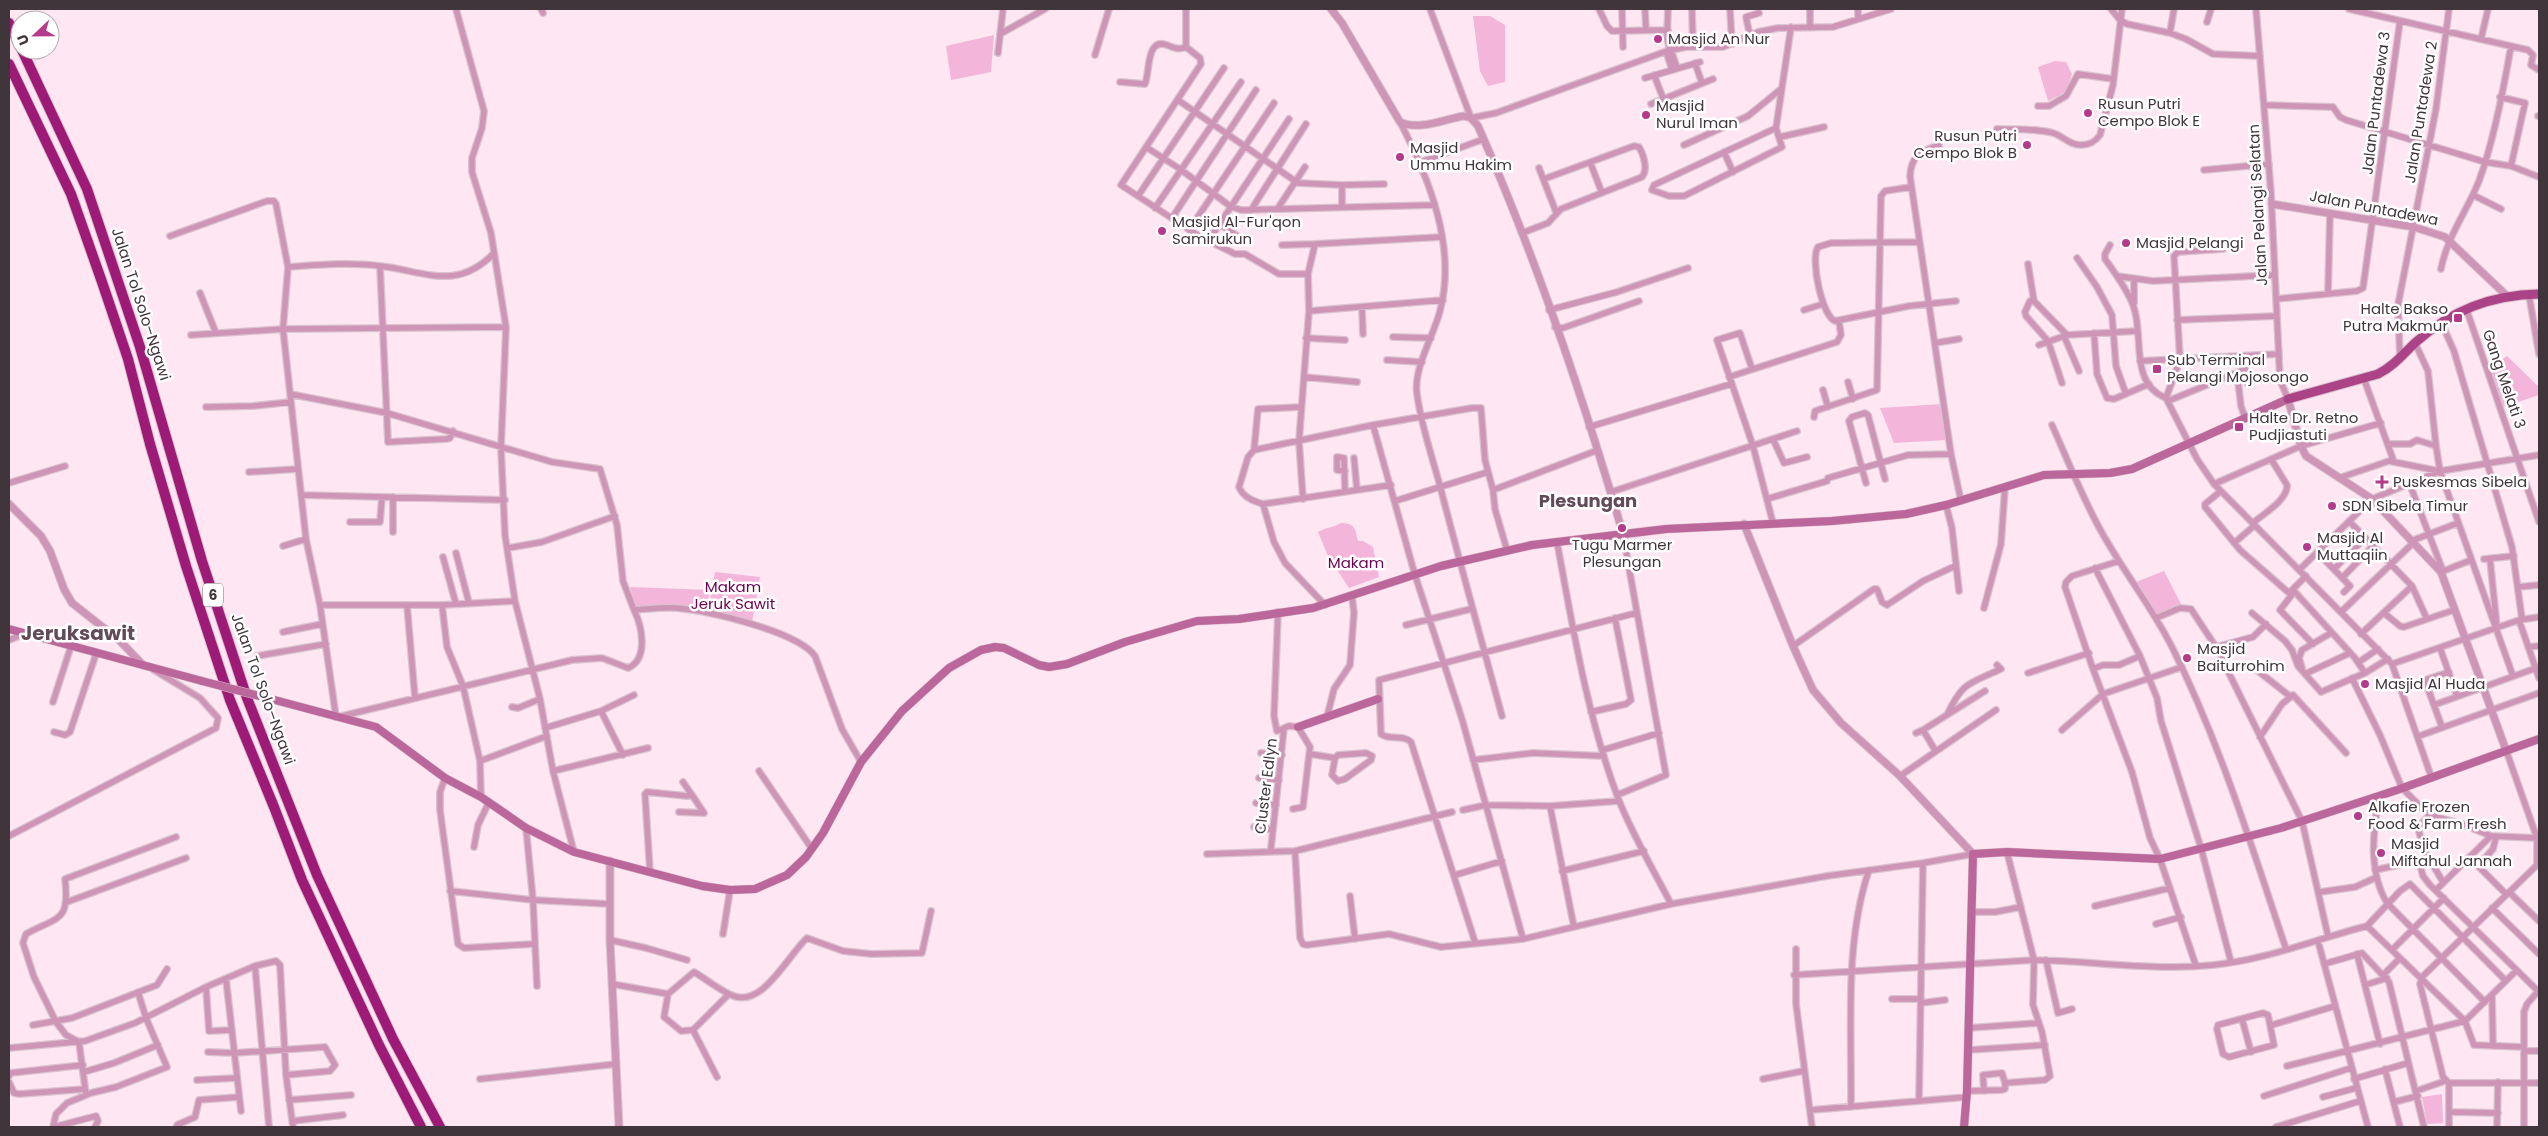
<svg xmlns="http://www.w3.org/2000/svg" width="2548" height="1136" viewBox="0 0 2548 1136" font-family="Poppins,sans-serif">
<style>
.green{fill:#f3b5d9}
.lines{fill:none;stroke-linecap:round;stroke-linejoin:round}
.minor-casing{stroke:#d8c3ce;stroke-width:8}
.tertiary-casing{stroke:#d8c3ce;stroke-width:9}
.secondary-casing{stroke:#d8c3ce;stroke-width:9}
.primary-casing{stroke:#d8c3ce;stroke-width:11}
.motorway-casing{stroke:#d8c3ce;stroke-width:12}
.minor{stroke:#cf95b7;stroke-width:5.5}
.tertiary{stroke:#cf95b7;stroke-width:7}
.secondary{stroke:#bc679b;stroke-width:8}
.primary{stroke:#ac4387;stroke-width:9}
.motorway{stroke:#9d1a76;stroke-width:10}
.secondary-bridge-casing{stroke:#d8c3ce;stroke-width:9;stroke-linecap:butt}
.secondary-bridge{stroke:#bc679b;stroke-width:8}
.poi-dot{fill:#b53a8c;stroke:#fff;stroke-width:2}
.labels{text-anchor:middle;stroke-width:5;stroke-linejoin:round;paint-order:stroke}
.shield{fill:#fff;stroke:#7a7276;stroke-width:1}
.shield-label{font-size:14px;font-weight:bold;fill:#41353c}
.poi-label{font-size:15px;fill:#41353c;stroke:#fff;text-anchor:start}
.street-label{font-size:15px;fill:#41353c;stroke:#fff}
.park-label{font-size:15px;fill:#6f0051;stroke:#fff}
.quarter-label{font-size:18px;font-weight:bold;fill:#624a58;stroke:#fff}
.district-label{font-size:20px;font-weight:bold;fill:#624a58;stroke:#fff}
</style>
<rect width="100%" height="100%" fill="#fee6f3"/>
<!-- green -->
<path class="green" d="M1473,16H1490L1505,25V82L1488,86L1480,71Z
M994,35L991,72L951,80L946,46Z
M2055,61L2066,62L2072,74L2066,92L2048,101L2038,67Z
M2507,356L2539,387V395L2503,407L2489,369Z
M1942,404L1947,440L1894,443L1880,408Z
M1341,523C1355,523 1355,529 1358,541H1363L1373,547L1379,577L1349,588L1328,556L1318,532C1326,527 1333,528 1341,523Z
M2164,571L2182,606L2156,617L2136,582Z
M715,572L760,577L752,622L708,611Z
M630,587L710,590L706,610L678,606L636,607Z
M2442,1094L2443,1123L2427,1124L2422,1097Z"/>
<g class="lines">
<!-- minor casing -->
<g class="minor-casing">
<path id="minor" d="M456,9L484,111L482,128L472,158V172L491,233L506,327L501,448L505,535L515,601L540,699L553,771L574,852
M541,9L543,13
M1186,9V47
M1430,9L1471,118L1496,113L1667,51L1686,47H1723L1758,32L1778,28L1833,27L1891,9
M1599,9L1607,26L1612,31L1668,30
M1622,9L1623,47
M1645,9L1646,30
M1668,9L1667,38L1670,50
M1692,9L1693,47
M1730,9L1732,44
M1858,9V19
M2111,9L2120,20L2127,24L2170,33L2186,39L2213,54L2260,56
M2256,9L2271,193L2280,380L2288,399
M2349,9L2528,50L2533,55L2531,65L2539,70
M2207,22L2211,9
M1810,28V9
M2170,33L2174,9
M1000,34L1045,9
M1750,36L1746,17L1759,13
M2481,39L2488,9
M1186,47L1200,58L1201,64L1121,185L1199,236L1235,254H1245L1279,274H1308
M1671,50L1677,68
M1666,51L1672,70
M998,53L1003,9
M1095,55L1109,9
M1695,63L1702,83
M1654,75L1663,98
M1645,78L1700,62
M1120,82L1145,84C1150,72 1146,37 1167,45C1174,48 1179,50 1186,47
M2500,97L2525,103L2511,166
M1178,100L1298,183L1342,185V206
M1651,104L1713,79
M2264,105L2333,107L2340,117L2346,120L2485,162L2511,166L2539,177
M2038,106H2049L2066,96L2078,74L2113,79
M2538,116H2539
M1400,122C1429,178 1457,247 1440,311C1434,335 1413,369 1417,394C1421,425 1432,456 1440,486C1460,563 1481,639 1502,716
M1776,128L1654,185L1652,190L1669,196H1684L1782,147L1776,128L1791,27
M1997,129C2015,130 2039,128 2056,134C2065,138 2070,145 2081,145C2090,145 2095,142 2100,135L2113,85L2122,9
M1780,137L1824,127
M1684,145L1748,116L1781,89
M1939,145C1921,151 1911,156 1910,176L1951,454L1961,501
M1146,147L1180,169L1230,206L1241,210L1435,205
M1724,152L1733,172
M1421,162L1484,139
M1590,162L1602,193
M1539,168L1556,212
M2204,170L2269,164
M1342,185L1384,184
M2473,195L2501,209
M1138,196L1224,68
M1155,208L1241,82
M1278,208L1305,167
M1251,210L1306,124
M1172,218L1256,90
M1218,223L1239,237
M1189,230L1274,103
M1522,233L1548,223L1561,209L1642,177C1648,170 1644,155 1639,147L1634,146L1544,179
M170,236L267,201H274L276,204L288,267L283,329L306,539L320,605L336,717
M1209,240L1289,119
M1919,242L1831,243L1818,247C1810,259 1822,316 1835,321L1909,306L1956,301
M1282,245L1315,244
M2110,245L2105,254V259C2115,273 2127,289 2133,305C2145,335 2128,383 2166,398
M2223,249L2178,252L2174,256L2180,360L2166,398L2197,459L2214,484L2392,664L2431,776
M2077,258L2097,287L2112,315L2116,366L2126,394
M2028,264L2034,301
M380,266L388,442L446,439L450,438L453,431
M288,267C318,265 350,262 380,266C424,271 457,292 494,253
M2441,269C2447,237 2467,211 2479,181C2493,143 2504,87 2511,46
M2117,276L2153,281L2275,275
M2134,279V303
M200,293L216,333
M2328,293L2330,214
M2529,295L2539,354
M2276,299L2357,291L2363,288L2400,21
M1362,307L1363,334
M2466,308L2539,522
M1549,310L1617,292L1688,268
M1804,310L1823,304
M1309,311L1443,300
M2177,320L2277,316
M2441,322L2454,351L2512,547L2522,619
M1555,327L1563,328L1639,301
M2094,333L2097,374L2107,398L2114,399L2149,384
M191,335L283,329L506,327
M2064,336L2079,371
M1393,337L1431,338
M1306,338L1345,340
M1935,343L1959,339
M2415,343L2428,371L2436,446
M2039,345L2067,335L2137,331
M2400,359L2398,305L2436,109L2449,9
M1387,360L1422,362
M2140,361L2279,354
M2245,367L2247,383
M1752,369L1740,333L1717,340L1753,446L1773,523
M2237,373L2241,406L2245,418
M1304,377L1357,382
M1729,377L1837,342L1841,335L1839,321
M2364,379L2394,462
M1848,382L1853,399
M2062,383L2048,341L2026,316L2025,312L2030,301H2034L2067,335
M1823,390L1828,407
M290,394L387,413L552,462L600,469L617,525L623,581L634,610C649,609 663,607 677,608C708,611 797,631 815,656L842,729L861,762
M2168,401L2241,371L2245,367V356
M206,407L253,406L291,402
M1814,417L1815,411L1877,390L1881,196L1885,191L1911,187
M1373,425L1415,575L1462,719L1523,939
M2052,425C2068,461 2082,497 2101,531C2123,571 2152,607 2172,647C2220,743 2252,847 2286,949
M1589,427L1731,384
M1773,439L1784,463L1807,457
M2389,444H2410L2417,440L2436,446L2440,471L2513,676
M1254,450L1258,409L1301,407
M1354,458L1357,490
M1345,471L1337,470V457L1344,458L1345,492
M249,472L298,469
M1828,478L1908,455L1951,454
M2339,478L2389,461L2439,471
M9,483L65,466
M1866,483L1849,421L1852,417L1865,413L1868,415L1885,479
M2214,484L2301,446L2381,423
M1391,485L1263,504C1253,501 1243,497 1239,487L1248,457L1254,450L1373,425L1472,408H1481L1485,460L1493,490L1598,450
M2410,485L2443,571
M1493,490L1495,509L1507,550
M2221,491L2205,504V507L2240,550L2289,593L2306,576
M1611,492L1797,431
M301,495L505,500
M393,497V532
M1303,499L1299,441L1309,311L1308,274L1315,244L1441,237
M1767,499L1827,481
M1395,501L1488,472
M1263,504L1274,542L1285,563L1325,605
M1946,505L1952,528L1959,591
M2349,521L2412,586L2427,619
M350,522H380L382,497
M2253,523C2263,514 2288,500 2287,485L2271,459
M2411,541L2458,523
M1557,542C1573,628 1587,716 1618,798C1632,834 1653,869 1671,904
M2234,543L2255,525
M283,546L306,539
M508,548L542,542L615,516
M2317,552L2350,586L2344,592
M456,553L469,603
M443,557L456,604
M2484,559L2514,556
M2490,559L2497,627
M2119,561L2072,576L2066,582L2065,587L2093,669L2132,772L2150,838L2160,859L2196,966
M2095,568L2140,656L2157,698L2161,721L2201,848L2231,962
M2334,569L2365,538
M2299,570L2372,499L2440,471L2539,455
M2441,572L2471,560
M2342,578L2373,546
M2518,587L2539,585
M2294,592L2280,610L2313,644
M2295,592L2355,658L2365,673
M320,605H442L515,601
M407,605L415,698
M442,605L447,647L463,686L480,761L481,797
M1984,608L2001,544L2005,487
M1278,612L1274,716L1277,731L1289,726L1298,727L1310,747L1303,807L1293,809
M2341,612L2413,543
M2252,613L2285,641L2292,650L2298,666L2321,692L2365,673L2388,659
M2384,613L2400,626L2404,627L2454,610
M2156,618L2180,608L2191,609L2216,647L2302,821L2328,936
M2519,620L2539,678
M1406,625L1471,609
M283,632L322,624
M2361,634L2412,586
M9,640L27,633
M1793,646L1874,589H1877L1882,602L1887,605L1923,581L1955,566
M2216,647L2253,637L2266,624
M2528,647L2539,646
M2440,648L2457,696
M257,656L326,644
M2359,662L2378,649
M2392,664L2519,620L2539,617
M2302,668L2299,658L2302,650L2331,633
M2093,669L2103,665H2119L2140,656
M2258,671L2291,697
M2028,673L2089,653
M2305,674L2350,653
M2352,678L2380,735L2402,788L2429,815L2462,824L2491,836
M2425,681L2442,727
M2401,688L2449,672
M53,702L71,646
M2434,705L2539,667
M512,707L518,708L540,699
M601,711L623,755
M1591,712L1626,704L1631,700L1615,618
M1947,715C1963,681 1969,684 2001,669L1997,665
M338,717L572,660L602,658L628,668C649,659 642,626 634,610
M1327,717L1334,689L1350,665L1354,612L1352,597
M545,728L601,711L634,695
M2062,730L2103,694L2182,667
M54,732L65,735L70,732L96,654
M1916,733L1923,730
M2419,736L2539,693
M2260,737L2282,704L2293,695L2346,753
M1603,750L1659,733
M1935,750L1923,730L1985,691
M2506,750L2537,838V865
M1261,753L1282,755
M1310,754L1335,758L1338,755L1366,753L1372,756L1371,760L1345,779L1338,781L1332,775L1335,758
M1473,760L1533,753L1604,756
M480,761L547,736
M553,771L648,748
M759,771L812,849
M1900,776L1996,710
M445,778L440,792V810L458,944L464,948L534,944
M1259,778L1279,780
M1617,795L1666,775L1623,534
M2379,796C2373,832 2368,871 2387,903L2485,1002
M1256,803L1276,805
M1550,806L1574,927
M1463,810L1486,805L1550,806L1619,801
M679,812L704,813L692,795
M2429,815L2418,828L2421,839L2420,843L2443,882
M1254,827L1273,830
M526,828L533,900L537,986
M9,836L216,728L218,718L200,698L154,670
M474,847L478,825L489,802
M1271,848L1284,728
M1295,851L1300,938L1303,944L1307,945L1389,934L1441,947L1523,939L1671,904L1827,876L1923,863L1973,854
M1207,854L1295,851L1452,812
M2469,857L2506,894
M2419,861L2423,876L2430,885L2538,991
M2478,866L2493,849L2496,837
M2375,870L2427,859
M1562,871L1644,851
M650,872L645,794L647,792L687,796L692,795L683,782
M1455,875L1502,861
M2436,890L2491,836L2537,838
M450,891L533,900L610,904
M2320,892L2355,887L2375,878
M2509,892L2539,921
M1350,896L1355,939
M67,902L186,858
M2095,906L2170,888
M2492,908L2539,954
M1972,912H1995L2021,907
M2156,924L2181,917
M2367,926L2400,891L2410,884L2506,981
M723,934L730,890
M610,940L646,948L687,960
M2318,941L2368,1127
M1475,942L1411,742C1403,734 1390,741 1381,734L1379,680L1636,613
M1796,949V1004L1812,1127
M2392,950L2444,898
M2357,954L2380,1044
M2046,960L2058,1013L2072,1009
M2324,964L2362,953L2389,982L2424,1127
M2384,974L2400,958
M1794,975L2034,960C2094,961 2153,971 2213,965C2266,960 2316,939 2367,926L2465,1021L2474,1045L2524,1047
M2422,977L2537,865
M2422,977L2420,984L2443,1077L2449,1083
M226,979L241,1111
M612,984L668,994L694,972C706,979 718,989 731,995C762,1010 788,955 807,938L843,951L871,954L922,953L931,911
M2365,985L2387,978
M668,994L664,1017L681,1031L693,1030L717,1077
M2492,995L2493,1046
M1892,999H1921
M1921,1003L1945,1000
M2263,1013L2268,1015L2274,1045L2229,1057L2223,1054L2217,1029L2218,1025Z
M2242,1019L2251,1052
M33,1025L72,1018L157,985L167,969
M2272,1025L2335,1006
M1969,1028L2039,1023
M232,1030L209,1031L206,987L255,966
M693,1030L729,994
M9,1048L85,1041L135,1023L206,987
M1968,1050L2045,1045
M2524,1051H2539
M208,1052L234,1053L325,1047L335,1065L330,1071L286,1075
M2287,1066L2465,1021L2516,971
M2385,1069L2400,1127
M84,1072L114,1063L158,1045
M9,1076L11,1073L83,1065
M480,1079L616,1064
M1763,1079L1803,1071
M2354,1079L2408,1063
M197,1080L236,1078
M9,1082L14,1093L19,1094L85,1089
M2449,1083H2539
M1967,1091L2002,1090L2005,1089V1083L2045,1080L2050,1076L2042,1032L2033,1005L2034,960L2007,852
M1984,1091L1983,1075L2002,1073L2005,1083
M2416,1091L2445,1081
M86,1095L79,1042L66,1035L56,1022L34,977L23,943L26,934C58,916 70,923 65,879L176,837
M2264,1096L2351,1068
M2323,1097L2356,1088
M289,1100L351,1095
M1919,1101L1923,863
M2394,1102L2418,1096
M1851,1107C1852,1030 1844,944 1869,870
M1811,1110L1967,1097
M2450,1112L2498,1113
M293,1121L343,1115
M53,1127L56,1114L67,1103L91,1093L116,1087L167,1067L146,1018L138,992
M54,1127L96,1116L98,1121L95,1127
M177,1127V1125L195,1117L199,1100L239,1097
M269,1127L255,966L276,961L280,965L286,1075L293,1127
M2276,1127L2360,1101
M2449,1127V1083
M2497,1127L2498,1082
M2524,1127V1012L2527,1004L2539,990"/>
</g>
<!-- tertiary casing -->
<g class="tertiary-casing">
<path id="tertiary" d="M1331,9L1342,23L1400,122C1419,131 1444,119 1464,116L1471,118L1478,126C1535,255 1583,397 1623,534
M2272,204L2414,227L2445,237L2507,296
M2288,399L2301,446L2306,456L2372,499L2441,572L2506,750
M9,504L41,536L50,551L64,589L72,603L119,640L143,665
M1744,524L1793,646L1813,690L1841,723L1900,776L1973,854
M610,861V940L619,1127"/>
</g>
<!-- secondary casing -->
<g class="secondary-casing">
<path id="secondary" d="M9,629L202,681
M271,699L376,727L445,778L481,797L526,828L574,852L702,886L730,890L755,889L787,875L806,857L823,833L861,762L902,711L949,668L981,650L995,647L1004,648L1039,665L1049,667L1067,664L1125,642L1197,621L1239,619L1313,608L1441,566L1532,545L1666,529L1832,521L1906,514L1946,505L2044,475L2110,473L2132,469L2288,399
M1298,727L1378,699
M1964,1127L1967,1091L1973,854L2007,852L2160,859L2281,828L2397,790L2539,739"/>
</g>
<!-- primary casing -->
<g class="primary-casing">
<path id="primary" d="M2288,399L2378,374C2394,366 2403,354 2416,342C2452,310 2491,295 2539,294"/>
</g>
<!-- motorway casing -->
<g class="motorway-casing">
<path id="motorway" d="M9,23L20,46
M22,50L87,189L140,347L202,561L247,698L317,875L393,1039L440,1127
M9,64L71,194L102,282L128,359L150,444L186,566L230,700L274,807L302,880L379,1045L421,1127"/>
</g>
<!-- minor -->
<use href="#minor" class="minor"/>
<!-- tertiary -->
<use href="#tertiary" class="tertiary"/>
<!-- secondary -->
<use href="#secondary" class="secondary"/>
<!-- primary -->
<use href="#primary" class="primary"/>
<!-- motorway -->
<use href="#motorway" class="motorway"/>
<!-- secondary-bridge casing -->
<g class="secondary-bridge-casing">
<path id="secondary-bridge" d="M202,681L271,699"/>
</g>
<!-- secondary-bridge -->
<use href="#secondary-bridge" class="secondary-bridge"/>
</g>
<!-- markers -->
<g class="poi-dot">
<circle cx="1658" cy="39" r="5"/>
<circle cx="2088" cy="113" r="5"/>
<circle cx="1646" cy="115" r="5"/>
<circle cx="2027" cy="145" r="5"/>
<circle cx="1400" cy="157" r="5"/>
<circle cx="1162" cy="231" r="5"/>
<circle cx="2126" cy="243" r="5"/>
<rect x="2453" y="313" width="10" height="10" rx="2.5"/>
<rect x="2152" y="364" width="10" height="10" rx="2.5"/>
<rect x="2234" y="422" width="10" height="10" rx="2.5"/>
<path d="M2379.5 474.5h5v5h5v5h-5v5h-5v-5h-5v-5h5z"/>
<circle cx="2332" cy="506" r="5"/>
<circle cx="1622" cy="528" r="5"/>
<circle cx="2307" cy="547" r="5"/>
<circle cx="2187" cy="658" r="5"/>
<circle cx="2365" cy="684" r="5"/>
<circle cx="2358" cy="816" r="5"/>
<circle cx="2381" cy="853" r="5"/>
</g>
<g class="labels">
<!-- shield labels -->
<rect class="shield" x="203" y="583.5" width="20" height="23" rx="4"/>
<g class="shield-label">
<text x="213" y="600">6</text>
</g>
<!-- poi labels -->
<g class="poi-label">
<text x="1668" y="44">Masjid An Nur</text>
<text x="2098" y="109">Rusun Putri<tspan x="2098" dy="17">Cempo Blok E</tspan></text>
<text x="1656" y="111">Masjid<tspan x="1656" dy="17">Nurul Iman</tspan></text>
<text x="2017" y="141" text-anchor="end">Rusun Putri<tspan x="2017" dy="17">Cempo Blok B</tspan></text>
<text x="1410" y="153">Masjid<tspan x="1410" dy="17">Ummu Hakim</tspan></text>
<text x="1172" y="227">Masjid Al-Fur'qon<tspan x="1172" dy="17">Samirukun</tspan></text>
<text x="2136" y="248">Masjid Pelangi</text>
<text x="2448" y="314" text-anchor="end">Halte Bakso<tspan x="2448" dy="17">Putra Makmur</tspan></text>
<text x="2167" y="365">Sub Terminal<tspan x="2167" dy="17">Pelangi Mojosongo</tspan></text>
<text x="2249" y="423">Halte Dr. Retno<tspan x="2249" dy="17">Pudjiastuti</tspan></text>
<text x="2393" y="487">Puskesmas Sibela</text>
<text x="2342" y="511">SDN Sibela Timur</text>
<text x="2317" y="543">Masjid Al<tspan x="2317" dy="17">Muttaqiin</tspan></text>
<text x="1622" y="550" text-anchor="middle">Tugu Marmer<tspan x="1622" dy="17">Plesungan</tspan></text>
<text x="2197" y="654">Masjid<tspan x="2197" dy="17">Baiturrohim</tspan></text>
<text x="2375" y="689">Masjid Al Huda</text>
<text x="2368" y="812">Alkafie Frozen<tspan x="2368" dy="17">Food &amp; Farm Fresh</tspan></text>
<text x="2391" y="849">Masjid<tspan x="2391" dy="17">Miftahul Jannah</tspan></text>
</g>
<!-- street labels -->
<g class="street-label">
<text transform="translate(2376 103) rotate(-83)" y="5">Jalan Puntadewa 3</text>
<text transform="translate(2421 112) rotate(-81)" y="5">Jalan Puntadewa 2</text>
<text transform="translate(2258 205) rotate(-93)" y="5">Jalan Pelangi Selatan</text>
<text transform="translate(2374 208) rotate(11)" y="5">Jalan Puntadewa</text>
<text transform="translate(141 304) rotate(72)" y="5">Jalan Tol Solo–Ngawi</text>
<text transform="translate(2504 379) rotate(71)" y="5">Gang Melati 3</text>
<text transform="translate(263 689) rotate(70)" y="5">Jalan Tol Solo–Ngawi</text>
<text transform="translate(1266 786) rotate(-83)" y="5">Cluster Edlyn</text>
</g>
<!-- park labels -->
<g class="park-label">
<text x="1356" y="568">Makam</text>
<text x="733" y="592">Makam<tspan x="733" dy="17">Jeruk Sawit</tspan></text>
</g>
<!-- quarter labels -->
<g class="quarter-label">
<text x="1588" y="507">Plesungan</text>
</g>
<!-- district labels -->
<g class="district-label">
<text x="78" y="640">Jeruksawit</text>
</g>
</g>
<!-- border -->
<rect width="2548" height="1136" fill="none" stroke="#41353c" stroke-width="20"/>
<!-- north arrow -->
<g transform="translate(35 35) rotate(248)"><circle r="24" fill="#ffffff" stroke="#b3aeb1"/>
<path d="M0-4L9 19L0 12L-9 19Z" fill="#b53a8c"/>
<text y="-8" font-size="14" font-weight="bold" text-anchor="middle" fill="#41353c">U</text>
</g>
</svg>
